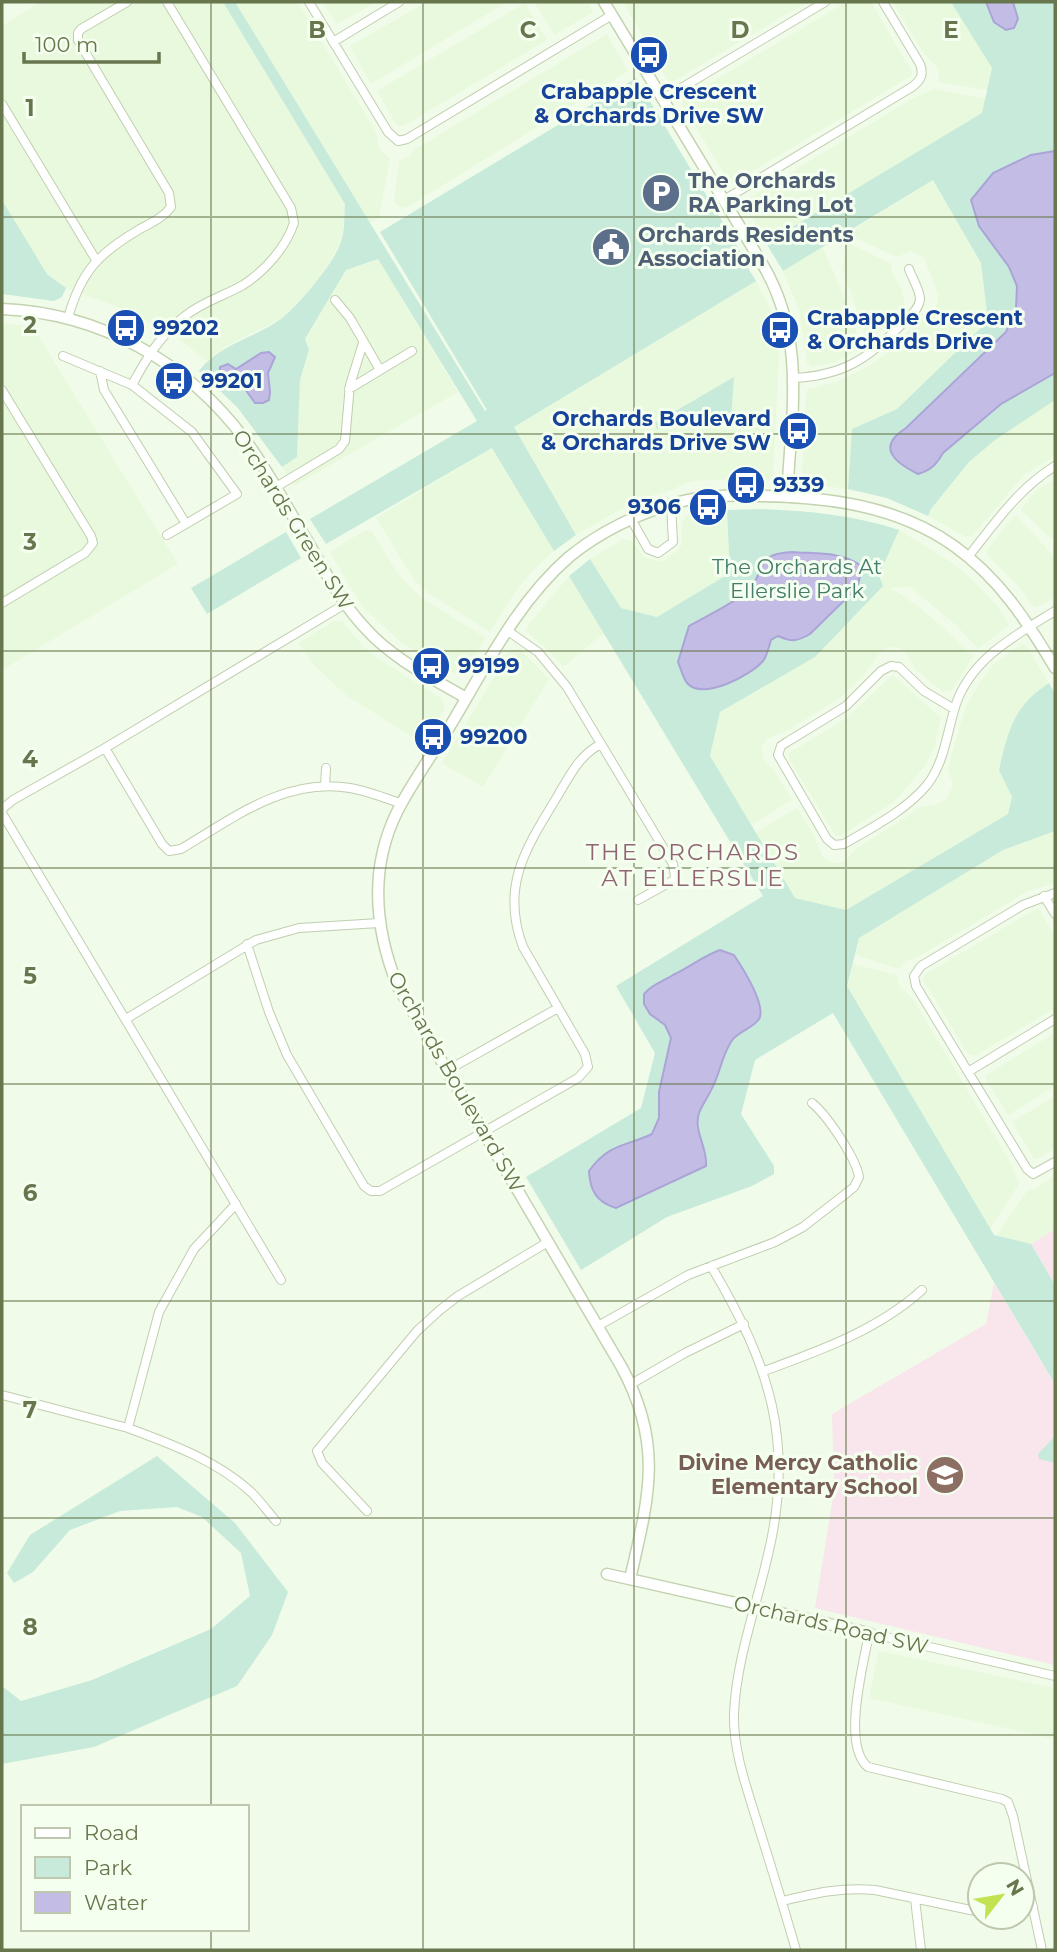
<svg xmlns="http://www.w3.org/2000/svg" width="1057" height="1952" viewBox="0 0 1057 1952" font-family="Montserrat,sans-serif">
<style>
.residential{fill:#e9f9dd}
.education{fill:#f9e5ec}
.green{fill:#c7eadb}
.water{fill:#c3bde6;stroke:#aba4d7;stroke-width:2}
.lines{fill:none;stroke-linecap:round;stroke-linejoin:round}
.street-casing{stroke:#c0ceaf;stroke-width:10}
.secondary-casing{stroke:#c3d3af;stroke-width:13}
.street{stroke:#fff;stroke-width:8}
.secondary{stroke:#fff;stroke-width:10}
.grid{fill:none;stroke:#68764d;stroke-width:2;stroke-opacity:0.55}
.labels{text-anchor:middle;stroke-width:6;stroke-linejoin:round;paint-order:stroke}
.transit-label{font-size:21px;font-weight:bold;fill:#164399;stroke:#f5ffef;text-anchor:start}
.service-label{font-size:21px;font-weight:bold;fill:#4e5e75;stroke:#f5ffef;text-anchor:start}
.street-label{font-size:21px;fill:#68764d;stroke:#f5ffef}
.park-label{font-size:21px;fill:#447c6b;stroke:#f5ffef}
.education-label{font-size:21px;font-weight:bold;fill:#785e54;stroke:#f5ffef;text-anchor:end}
.neighbourhood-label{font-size:23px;letter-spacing:2px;fill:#926574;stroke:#f5ffef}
.grid-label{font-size:23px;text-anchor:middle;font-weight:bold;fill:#68764d;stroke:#f5ffef;stroke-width:6;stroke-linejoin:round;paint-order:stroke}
</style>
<rect width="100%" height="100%" fill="#f0fce9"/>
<!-- residential -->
<path class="residential" d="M40,2H223L345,204L342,241L316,284L282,318L225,347L207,361L178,338L123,309L66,288L47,274L2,200V26Z
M235,2H298L376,132L379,148L390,159L379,218L369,223Z
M322,2H376L337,24Z
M427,2H507L371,84L350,46Z
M534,2H588L593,12L554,35Z
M623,2H807L671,83L668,81Z
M846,2H871L912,72L911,76L733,183L729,182L682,104L683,99Z
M893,2H951L992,68L987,90L938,82L939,72L936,66L924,54Z
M525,3L547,40L405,125L400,126L396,124L377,91Z
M607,34L628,71L406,208L398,206L394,200L399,161L409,157L414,150Z
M934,89L986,99L982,114L766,243L745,204L747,199L913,98Z
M933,180L981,263L988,321L897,409L852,429L848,489L807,484L802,474L806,392L808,389L837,382L871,365L888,352L919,320L934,309L938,303V294L924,258L911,251L897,257L847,234Z
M846,242L892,264L891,271L901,288L905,305L868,343L843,270Z
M822,247L836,277L862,347L836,362L812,367L807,363L799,310L783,271Z
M378,259L458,392L294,486L282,467L297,457L300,380L309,350L305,340L346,270Z
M756,281L769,306L778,337L779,356L773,477L769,480L757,478L692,481L666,492L639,499L576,535L514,427Z
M2,323L33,327L178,564L2,670Z
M1055,400V456L1024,475L972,536L966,537L928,516L931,509L969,462L995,440Z
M492,448L554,551L533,570L515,592L490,632L427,592L415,581L376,518Z
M1055,479V536L1053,538L1049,537L1020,509L1036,491Z
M727,510L730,573L657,617L621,608L590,559L623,539L632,541L644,557L660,562L677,551L682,544V523L686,516Z
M1015,515L1055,557V597L1038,607H1034L1018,586L987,555V550Z
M365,530L372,532L398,574L419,596L486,638L466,671L458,675L402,643L366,610L359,601L330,552Z
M899,530L951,562L972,579L998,607L1009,625L978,649L956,625L910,587L891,588L923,610L974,656L951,691L943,692L916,670L905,652L899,648L889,647L882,650L864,675L839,699L788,730L766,739L761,748L764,760L773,769L792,800L751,825L710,756L720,712L815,657L879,575Z
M569,576L604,633L563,667L550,652L526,631L529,624Z
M334,621H342L363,646L379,659L442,699L445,708L424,744L347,696L314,665L298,643Z
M1021,644L1026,645L1049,683L1037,691L999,770L1012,797L1008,814L846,910L795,898L756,832L797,808L815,837L822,856L832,863H838L845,861L857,848L911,814L918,807L938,804L946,799L953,786L948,768L965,708L982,679L994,664Z
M511,649H520L549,679L483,787L442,763Z
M894,676L941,718L934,748L925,766L894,802L840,836L835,835L789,759V753L848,717L890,677Z
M1055,831V883L1028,891L918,957L906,961L899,969L855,955L859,938L1003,850Z
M1036,909H1039L1055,937V1008L975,1056L968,1054L923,980L924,975Z
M853,964L897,975L900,987L913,999L1012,1165L1019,1184L990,1229L847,986Z
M1055,1033V1086L1008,1115L985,1078L986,1075Z
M1055,1096V1149L1037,1159H1034L1012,1122Z
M1055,1175V1229L1031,1244L996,1236L1027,1191L1037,1188Z
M879,1651L1055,1688V1739L869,1698Z"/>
<!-- education -->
<path class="education" d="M1055,1229V1285L1031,1244Z
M994,1283L1055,1384V1665L815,1608L834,1491L832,1414L986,1324Z"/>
<!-- green -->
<path class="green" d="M223,2H235L485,411L487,410L380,232L636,78L743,256L742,258L756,281L514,427L576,535L554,551L492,448L326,544L310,519L477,421L378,259L346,270L305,339L309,350L300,380L297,457L282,467L237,407L199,371C220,344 254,338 281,319C299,305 334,263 341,242C345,231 344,215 345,204Z
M951,2H1055V400L995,440L969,462L931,509L928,516L887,498L848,489L852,429L897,409L988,321L981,263L933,180L783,271L766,243L982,113L992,68Z
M2,200L47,274L66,288L62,297L54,301L2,294Z
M734,377L731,420L657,429L655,423Z
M760,509C808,511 853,515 899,530L879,575L883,586L815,657L720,712L710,756L795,898L846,910L1008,814L1012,797L999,770C1008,732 1013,706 1049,683L1055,694V831L1003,850L859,938L847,986L994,1235L1031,1244L1055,1285V1384L833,1013L755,1060L741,1114L774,1166V1174L752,1186L667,1217L581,1270L526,1177L641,1108L655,1053L616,986L763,896L569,576L590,559L621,608L657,617L730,573L727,510Z
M286,532L301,558L207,614L191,588Z
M1055,1436V1463L1039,1459L1038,1454Z
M157,1456L235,1523L288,1592L272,1635L237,1686L94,1747L2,1764V1686L21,1701L92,1680L211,1629L250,1596L241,1553L202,1517L177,1507L120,1511L70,1530L33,1572L14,1583L7,1573L30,1535Z"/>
<!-- water -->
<path class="water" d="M986,2H1013L1018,19L1014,28L1006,30L994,22Z
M1055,151V373L1001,404L943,453C936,465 931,470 918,474C894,462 876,447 906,428L1006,332L1016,308L1017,286L1009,267L979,226L971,200L993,173L1031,155Z
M269,352L275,357L268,373L270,392L269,400L263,403H255L240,382L219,378L220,367L228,364L236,369L261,353Z
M792,552C815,554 840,551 860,565L861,573L857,588L810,634C796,642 792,642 778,636L771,640C769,646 767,656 763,661C751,675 703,701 687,683C683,678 681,669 678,662L689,626C708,615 730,606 746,591C769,572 751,554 792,552Z
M720,950L734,955C742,967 767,1006 759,1019C753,1028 740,1031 733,1039C723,1052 721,1069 714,1084C710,1094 703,1103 699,1113C693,1131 708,1148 706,1166L616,1208C596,1202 590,1190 589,1171C608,1144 624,1147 652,1134L659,1118V1092L671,1038L665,1025L650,1014L644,1004V994C652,984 662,982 673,975C690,967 703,956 720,950Z"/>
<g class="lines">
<!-- street casing -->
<g class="street-casing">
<path id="street" d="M309,2L388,132L398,141L407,139L612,15
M333,42L399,2
M663,99L825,2
M2,104L96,260
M724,200L912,87C921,80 924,75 920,64L883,2
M335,300L350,318L380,370
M68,318C81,271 99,253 140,229C151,223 164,217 171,207L169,193L78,40V33L81,29L127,2
M63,356L132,385C146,359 161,334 185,316C202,302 224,296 243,285C265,271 286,247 294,223L291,208L167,2
M100,371L104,390L186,524
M793,378C842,376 868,359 901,325C908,318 919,310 920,299C920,290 912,278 909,269
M132,385L192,432L237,494L167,535
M349,389L412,351
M2,390L91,536L93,543L85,553L2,603
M276,487L339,449L345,441L350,385L363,343
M631,519L648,549L658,553L673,542L671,505
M968,557C995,523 1018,489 1055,466
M508,631L538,652L567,687L673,864L675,876L674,880L638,900
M954,709L924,691L899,667L891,666L881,671L846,706L787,742L781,746L778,755L827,839L834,845L844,844C873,827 905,811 927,785C945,762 947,731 956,704C972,658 1016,635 1055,611
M105,748L162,844L169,851L181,849C233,818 286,777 350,788C368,791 385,798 402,804
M325,786L326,768
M2,809L13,800L105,748L345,604
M2,813L281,1280
M1055,893L1023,905L921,966L914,976L916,986L1027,1169L1033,1174L1055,1162
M1044,896L1055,914
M247,944L269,1012L287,1055L364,1186L371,1191H380L578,1078L588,1067L585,1054L523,947C500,886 526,848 557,797C569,777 579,755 601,744
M126,1019L256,940L299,928L379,923
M448,1070L558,1008
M968,1072L1055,1019
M711,1266C770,1365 796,1443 767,1559C755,1610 736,1662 734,1714C733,1753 748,1791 759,1828C772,1869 784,1909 796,1950
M598,1326L688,1275L775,1242L803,1227L848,1192L854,1187L859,1177C856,1158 827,1115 812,1103
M764,1371C819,1351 878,1330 922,1290
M631,1384L685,1353L744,1324
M2,1395L128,1428L159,1312L194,1249L236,1204
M128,1428C171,1444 216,1460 251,1492C260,1501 268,1512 276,1521
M367,1511L322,1463L317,1451L417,1331L440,1310L458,1296L548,1242
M915,1899L921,1950
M782,1901C816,1893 840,1887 875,1890L980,1912
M1022,1909L1033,1907
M1042,1950L1013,1816L1008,1802L1002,1799L868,1767C841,1745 864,1663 869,1633L1055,1676"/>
</g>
<!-- secondary casing -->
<g class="secondary-casing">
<path id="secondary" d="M604,2L763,265C807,340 791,414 787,497
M2,309C100,313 188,362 246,441C266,468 282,498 299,527C320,561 338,600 366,629C393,659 432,678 466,698
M607,1574L869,1633
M630,1579C649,1497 664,1444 621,1366L398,987C375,930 369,869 397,812C412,782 433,754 450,726C485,668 517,602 569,557C602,530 641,512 683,501C709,495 735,495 762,496C829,497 898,506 954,546C999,578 1027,621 1055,668"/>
</g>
<!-- street -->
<use href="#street" class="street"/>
<!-- secondary -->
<use href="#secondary" class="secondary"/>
</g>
<!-- grid -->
<path class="grid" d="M211,2V1807M423,2V1950M634,2V1950M846,2V1950M2,217H1055M2,434H1055M2,651H1055M2,868H1055M2,1084H1055M2,1301H1055M2,1518H1055M2,1735H1055M211,1929V1950"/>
<!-- icons -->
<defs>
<g id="bus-disc" transform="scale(2.0125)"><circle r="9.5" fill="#1a4fb4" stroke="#f5ffef"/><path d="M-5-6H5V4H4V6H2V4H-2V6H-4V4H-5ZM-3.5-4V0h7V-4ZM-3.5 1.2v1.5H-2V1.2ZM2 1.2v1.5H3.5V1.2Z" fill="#fff"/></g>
<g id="parking-disc" transform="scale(2.0125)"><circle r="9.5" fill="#5c6f8a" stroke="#f5ffef"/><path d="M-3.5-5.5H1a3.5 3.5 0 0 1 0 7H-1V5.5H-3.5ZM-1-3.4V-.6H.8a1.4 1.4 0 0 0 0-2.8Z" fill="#fff"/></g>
<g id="civic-disc" transform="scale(2.0125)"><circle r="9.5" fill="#5c6f8a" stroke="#f5ffef"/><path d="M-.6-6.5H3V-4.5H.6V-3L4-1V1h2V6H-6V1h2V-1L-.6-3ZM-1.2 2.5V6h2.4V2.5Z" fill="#fff"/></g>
<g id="school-disc" transform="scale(2.0125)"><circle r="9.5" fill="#8d6e63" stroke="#f5ffef"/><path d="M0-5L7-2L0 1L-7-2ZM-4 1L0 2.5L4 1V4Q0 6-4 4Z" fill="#fff"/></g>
</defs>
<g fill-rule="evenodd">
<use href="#bus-disc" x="649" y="55"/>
<use href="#parking-disc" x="661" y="193"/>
<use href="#civic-disc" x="611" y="247"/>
<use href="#bus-disc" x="126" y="328"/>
<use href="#bus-disc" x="780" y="330"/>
<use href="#bus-disc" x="174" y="381"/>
<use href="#bus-disc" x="798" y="431"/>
<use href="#bus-disc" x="746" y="485"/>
<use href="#bus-disc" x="708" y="507"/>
<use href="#bus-disc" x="431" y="666"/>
<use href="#bus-disc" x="433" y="737"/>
<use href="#school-disc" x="945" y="1475"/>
</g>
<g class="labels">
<!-- transit labels -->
<g class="transit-label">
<text x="649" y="99" text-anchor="middle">Crabapple Crescent<tspan x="649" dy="24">&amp; Orchards Drive SW</tspan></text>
<text x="807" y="325">Crabapple Crescent<tspan x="807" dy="24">&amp; Orchards Drive</tspan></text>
<text x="153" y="335">99202</text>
<text x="201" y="388">99201</text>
<text x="771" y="426" text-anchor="end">Orchards Boulevard<tspan x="771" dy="24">&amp; Orchards Drive SW</tspan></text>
<text x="773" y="492">9339</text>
<text x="681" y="514" text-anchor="end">9306</text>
<text x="458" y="673">99199</text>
<text x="460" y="744">99200</text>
</g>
<!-- service labels -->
<g class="service-label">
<text x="688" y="188">The Orchards<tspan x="688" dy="24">RA Parking Lot</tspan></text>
<text x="638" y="242">Orchards Residents<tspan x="638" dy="24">Association</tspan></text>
</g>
<!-- street labels -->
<g class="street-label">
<text transform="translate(293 520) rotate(58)" y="7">Orchards Green SW</text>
<text transform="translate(456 1082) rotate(60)" y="7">Orchards Boulevard SW</text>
<text transform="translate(831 1625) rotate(13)" y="7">Orchards Road SW</text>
</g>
<!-- park labels -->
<g class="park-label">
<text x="797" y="574">The Orchards At<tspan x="797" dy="24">Ellerslie Park</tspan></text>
</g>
<!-- education labels -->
<g class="education-label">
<text x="918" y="1470">Divine Mercy Catholic<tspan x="918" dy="24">Elementary School</tspan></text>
</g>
<!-- neighbourhood labels -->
<g class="neighbourhood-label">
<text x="693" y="860">THE ORCHARDS<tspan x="693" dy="26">AT ELLERSLIE</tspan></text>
</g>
</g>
<g class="grid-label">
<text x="317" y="38">B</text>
<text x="528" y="38">C</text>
<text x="740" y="38">D</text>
<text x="951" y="38">E</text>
<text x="30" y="116">1</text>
<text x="30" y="333">2</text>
<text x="30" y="550">3</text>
<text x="30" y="767">4</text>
<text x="30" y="984">5</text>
<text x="30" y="1201">6</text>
<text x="30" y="1418">7</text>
<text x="30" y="1635">8</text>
</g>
<!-- border -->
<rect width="1057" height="1952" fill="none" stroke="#68764d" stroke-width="7"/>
<!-- legend -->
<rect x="21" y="1805" width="228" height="126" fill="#f5ffef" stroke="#bdc8ae" stroke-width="2"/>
<rect x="35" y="1828" width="35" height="10" fill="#ffffff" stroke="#bdc8ae" stroke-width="2"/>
<text x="84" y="1840" font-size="21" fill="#68764d">Road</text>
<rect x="35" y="1857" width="35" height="21" fill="#c7eadb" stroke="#bdc8ae" stroke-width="2"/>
<text x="84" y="1875" font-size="21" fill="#68764d">Park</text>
<rect x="35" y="1892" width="35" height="21" fill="#c3bde6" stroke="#bdc8ae" stroke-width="2"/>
<text x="84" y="1910" font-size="21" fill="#68764d">Water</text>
<!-- north arrow -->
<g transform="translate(1001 1896) rotate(59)"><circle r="33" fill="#f5ffef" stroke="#bdc8ae" stroke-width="2"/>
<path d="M0-5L12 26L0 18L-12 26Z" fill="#c3e251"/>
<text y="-10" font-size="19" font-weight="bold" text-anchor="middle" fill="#68764d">N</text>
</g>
<!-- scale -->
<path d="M24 52v10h135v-10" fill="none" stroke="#68764d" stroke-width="3.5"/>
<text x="35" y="52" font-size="21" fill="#68764d" stroke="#f5ffef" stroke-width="5" paint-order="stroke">100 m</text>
</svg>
